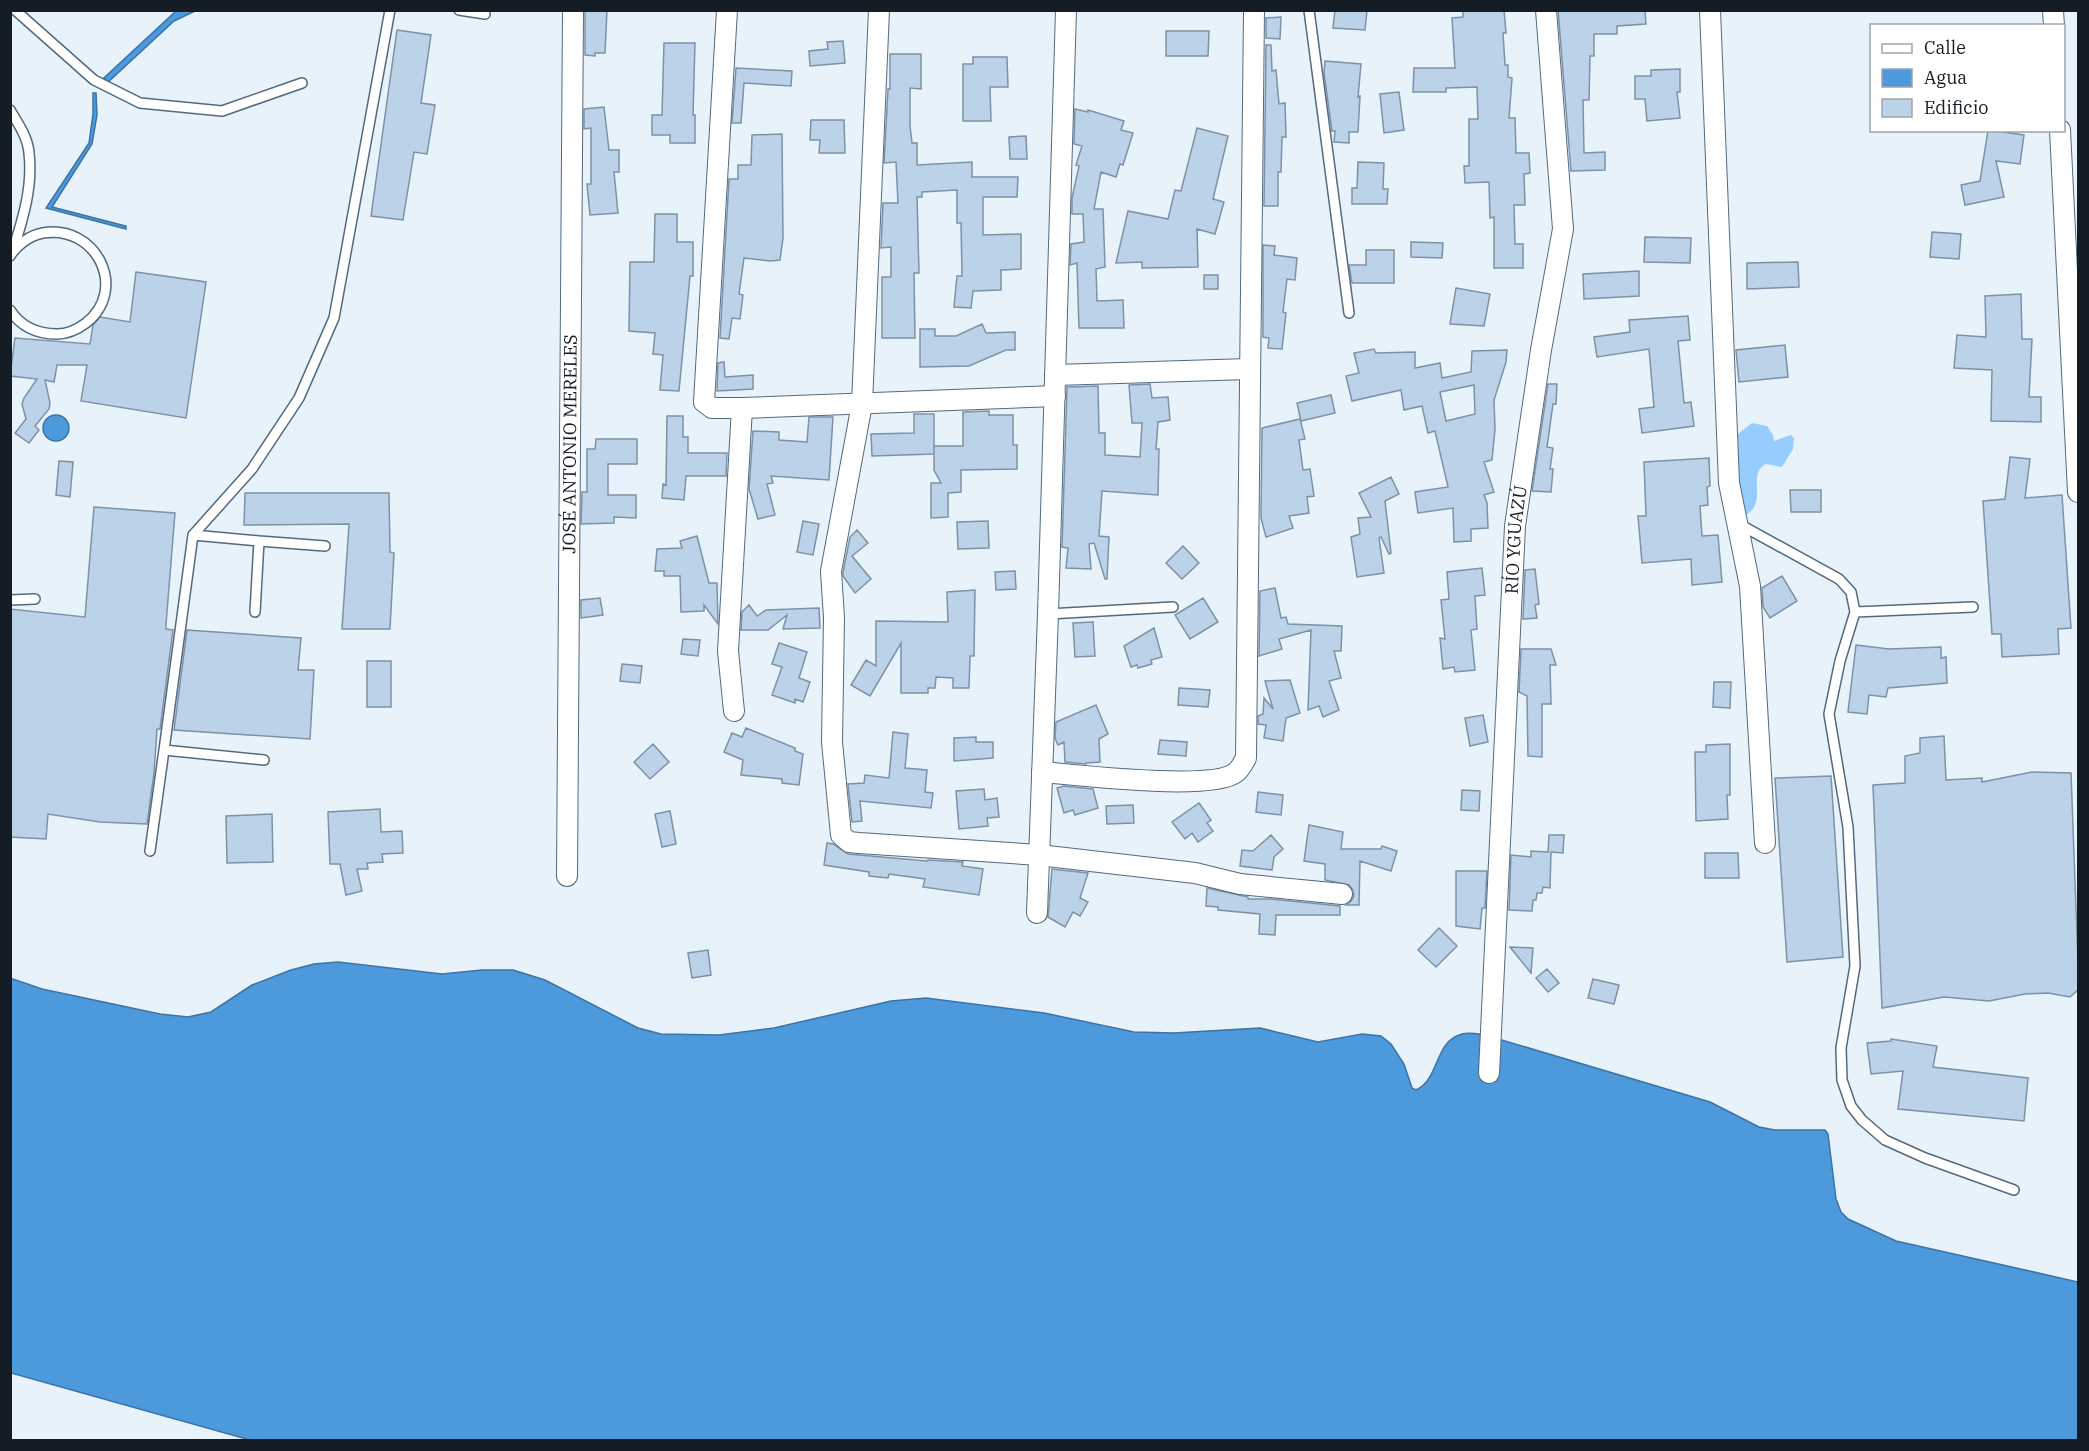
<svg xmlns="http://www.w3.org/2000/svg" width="2089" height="1451" viewBox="0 0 2089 1451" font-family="'IBM Plex Serif',serif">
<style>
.green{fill:#96ccfe}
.water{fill:#4c99dc;stroke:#3b74a5;stroke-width:1.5}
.building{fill:#bbd2e9;stroke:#7c92a7;stroke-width:1.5;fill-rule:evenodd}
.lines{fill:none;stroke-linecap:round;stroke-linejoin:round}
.lane-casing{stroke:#54697d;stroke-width:12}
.street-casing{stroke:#54697d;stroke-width:22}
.lane{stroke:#fff;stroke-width:9}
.street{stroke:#fff;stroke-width:20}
.labels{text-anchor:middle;stroke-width:5;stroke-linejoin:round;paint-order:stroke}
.street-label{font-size:18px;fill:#141d25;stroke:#fff}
</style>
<rect width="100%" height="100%" fill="#e8f2fb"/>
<!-- green -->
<path class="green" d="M1752,423L1767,426L1773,435L1774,441L1791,435L1794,438L1793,449L1782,467L1766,464C1749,472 1763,495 1753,509C1750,512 1747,514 1745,516L1740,515L1733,438Z"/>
<!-- water -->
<path class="water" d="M176,11H195L174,21L107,83L104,78Z
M93,93H96L97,115L92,144L52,207L126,226V229L46,208L89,143L93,114Z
M43 428a13 13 0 1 1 26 0a13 13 0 1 1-26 0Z
M338,962L442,974L482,970H513L545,980L638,1028L661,1034L719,1035L774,1028L891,1001L926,998L1044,1013L1134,1032L1174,1033L1260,1028L1318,1042L1362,1034L1381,1036L1391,1044L1404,1064L1412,1088L1416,1090C1440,1079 1434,1041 1462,1034C1469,1032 1478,1034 1485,1035L1710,1102L1759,1127L1775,1130H1825L1828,1134L1836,1199L1841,1212L1848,1219L1896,1241L2078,1282V1440H250L11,1373L10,978L42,989L160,1014L188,1017L211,1012L252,985L291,970L314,964Z"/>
<!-- building -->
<path class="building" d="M585,10H607L605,53H595V56L585,55Z
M1335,10H1367L1365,30L1333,28Z
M1463,10H1504L1506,33H1503L1505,65H1508V77L1512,78L1509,118H1515L1516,153H1529L1530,173L1524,174L1525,205H1514L1515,244H1523V268H1494V217L1490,218L1489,182L1465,183L1464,166H1469V119H1478L1477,87L1446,88V92H1413L1414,68H1455L1452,18L1463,17Z
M1558,10H1645L1646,24L1617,26V34H1594V56H1590L1589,100H1583L1584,153L1605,152V170L1571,171Z
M1281,17L1280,39L1266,38V18Z
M397,30L431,35L421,103L435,105L427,154L414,152L403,220L371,216Z
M1166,31H1209L1208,56H1166Z
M843,41L845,63L810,66L809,51L828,49L827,42Z
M664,43H695L693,115H695V143H670V135H652V115H662Z
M1266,45H1271L1272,71L1276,70L1279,104L1285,103L1286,137H1282L1281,172H1278V206H1264Z
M890,54H921V89L910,88V126L912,143H917V165L972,162V177H1018L1017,197H983V235L1021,234V269L1001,270V290L973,291L971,308L954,307L957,276H962L961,223H957V190L922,192V197H917L919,273H914L915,338H882V277H891V247L881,248L883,203H898L896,162L884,163L888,89H890Z
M973,57H1007L1008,87H990L991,121H963V64H973Z
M1325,61L1361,64L1358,97L1360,96L1358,132H1349V143L1334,142L1335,131H1332L1324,73Z
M736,68L792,71L791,86L744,83L741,123H732Z
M1680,69V92H1677L1680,118L1647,121L1645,99H1635V76H1651V70Z
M1399,92L1404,130L1384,133L1380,94Z
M604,107L609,150H619V172H614L618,213L590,215L587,184H591V128L584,129V109Z
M1075,109L1088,112V110L1124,121L1121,130L1133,133L1123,165L1120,164L1116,177L1101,172L1094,209H1103L1105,267L1096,269L1097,301L1123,300L1124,328H1079L1077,263L1070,265L1071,244L1084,242L1083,214H1072V198L1079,166L1076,165L1082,146L1074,144Z
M811,120H844L845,153H819L820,140H810Z
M1197,128L1228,136L1213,199L1224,202L1215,234L1197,229L1198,267L1142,268V262L1116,263L1128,211L1168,219L1175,190L1181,191Z
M1988,130L2024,135L2020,164L1996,161L2004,197L1965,205L1961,185L1980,181Z
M782,134L783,238L780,260L770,261L744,258L739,294L743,295L740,319L732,318L729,339L720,338L729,179H738V165H751L752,135Z
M1026,136L1027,159H1010L1009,137Z
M1358,162L1384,163L1383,189H1388L1387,204H1352V188H1357Z
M655,214H677V242H693V276H690L679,391L660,390L663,355L653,354L655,333L629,331L630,262H654Z
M1932,232L1961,234L1959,259L1930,257Z
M1645,237L1691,238L1690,263L1644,262Z
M1411,242L1443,243L1442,258L1411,257Z
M1263,245L1275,246L1274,255L1297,258L1295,280L1287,279L1283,312L1286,313L1282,349L1268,348L1269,338L1263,337Z
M1366,250H1394V283H1352L1349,265H1366Z
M1798,262L1799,287L1747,289V263Z
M1639,271V296L1584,299L1583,274Z
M136,272L206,282L186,418L81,401L87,365H57L54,382L45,380L50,403L49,409L35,426L39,430L29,443L15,433L26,419L22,404L24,398L37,379L10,376L15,338L90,344L93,325L100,317L130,322Z
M1204,275H1218V289H1204Z
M1456,288L1490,294L1484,326L1450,324Z
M2021,294L2022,339H2032L2029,397H2041V422L1991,421L1992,370L1954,368L1957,335L1986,337L1985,296Z
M1688,316L1690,340L1678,341L1684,403L1691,402L1694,426L1642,433L1639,409L1654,407L1649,349L1597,357L1594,337L1630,332L1629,320Z
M982,324L986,333L1015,332V350H1006L969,366L920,367V329H935V336H956Z
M1785,345L1788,377L1739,382L1736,350Z
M1374,349L1376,353L1415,352V368L1440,363L1442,378L1471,372L1472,351L1507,350L1506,362L1494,400L1495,429L1492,460L1484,462L1494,492L1484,495L1487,503L1488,528L1471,529V541L1454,542L1453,508L1418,513L1415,492L1448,487L1435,431L1428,433L1422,406L1404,410L1401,390L1352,401L1346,376L1359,373L1354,353ZM1474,385L1475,414L1446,421L1440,392Z
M724,362L725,377L753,375V389L717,391L718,363Z
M1150,384L1152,398L1168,397L1170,420L1158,422L1156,449H1159L1158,495L1102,491L1099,536L1109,537L1107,579H1105L1094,543L1089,544L1091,569L1066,568L1068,548L1062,547L1067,387L1098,386L1099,433H1105V455L1140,457L1142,423H1132L1129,385Z
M1548,384H1557L1556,404H1553L1547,447L1553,448L1550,469H1553L1551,492L1532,491Z
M1331,395L1335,413L1301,421L1297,403Z
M989,411V415H1013V445H1017V469L961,470V492L948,493V517L931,518V483H941L934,470V446H963V412Z
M914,414H934V454L872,456L871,434L914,433Z
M667,416H683V437H688V453H727L726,476H686L684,500L662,498L663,484L666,485Z
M809,417H833L829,480L771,476L773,483L767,484L775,515L758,519L749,489L753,431L779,432V440L807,442Z
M1300,419L1305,439L1299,440L1303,470L1310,469L1314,496L1307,497L1309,513L1289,516L1293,528L1266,537L1261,518L1262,428Z
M596,439H637V464H608V495H636V518L614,517V523L581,524L582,492H587V449H595Z
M2010,457L2030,459L2025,498L2062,495L2071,628L2058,629L2059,654L2002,657L2001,634H1992L1983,501L2005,499Z
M1709,458L1710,486L1707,487L1708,505L1700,506L1702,536L1718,535L1722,582L1692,585L1691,559L1642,563L1638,516H1646L1644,462Z
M59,461L73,462L70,497L56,495Z
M1391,477L1399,494L1385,501L1391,553L1389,554L1381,537L1379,538L1384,573L1357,577L1351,537L1360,534L1358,518L1371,517L1359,493Z
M1790,490H1821V512H1791Z
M245,493H389L390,552L394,553L390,629H342L349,524L244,525Z
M94,507L175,513L166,624V629L173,630L160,729H157L154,773L147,824L100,822L48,814L46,839L10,837V609L85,617Z
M803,521L819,524L813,555L797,552Z
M988,521L989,548L958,549L957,522Z
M857,530L868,543L852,556L871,579L855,593L843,576V572L850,537Z
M697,536L709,583H717L718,624L704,605V611L681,612L680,576H664V571H655L657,549L682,548L680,541Z
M1183,546L1199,563L1182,579L1166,563Z
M1482,568L1485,595L1475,596L1477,629L1471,630L1475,670L1455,672L1454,667L1443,669L1440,638L1445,639L1441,600L1449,599L1447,572Z
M1535,569L1539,604L1535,605L1537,618L1523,619L1525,570Z
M1015,571L1016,589L996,590L995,572Z
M1782,576L1797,601L1770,618L1763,607L1762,588Z
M1275,588L1281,618L1286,617L1288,624L1342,626L1341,651H1334L1341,678L1329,681L1339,710L1323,717L1319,706L1308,710L1311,630L1279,639L1282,649L1259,656L1260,591Z
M975,590L974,656H970L969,688H953V678L936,677L935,688H928V693H901V643L870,696L851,685L866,660L876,666V621L948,622L947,592Z
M600,598L603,615L581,618V600Z
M1203,598L1218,622L1190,639L1175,615Z
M749,605L757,616L766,610L819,608L820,628L783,629L787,615L768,630H741L742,612Z
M1093,622L1095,656L1075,657L1073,623Z
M1154,628L1162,657L1151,660L1152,664L1138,668L1137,665L1131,667L1124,646Z
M187,630L301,638L298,670H314L310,739L174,730Z
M683,639L700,640L698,656L681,654Z
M779,643L807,652L799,678L810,682L803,702L795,699V703L772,695L782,667L772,664Z
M1856,645L1889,649L1941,647V658L1946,657L1947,683L1888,688L1886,697L1869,695L1867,714L1848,712Z
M1521,649H1551L1556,665H1550L1551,704H1542V757L1528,756L1527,696L1519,692Z
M367,661H391V707H367Z
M622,664L642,666L640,683L620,681Z
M1290,680L1300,713L1286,718L1283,741L1264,738L1266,725L1258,724V716L1263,714L1264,698L1273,709L1265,681Z
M1714,682H1731L1730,708L1713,707Z
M1179,688L1210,690L1208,707L1178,705Z
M1096,705L1108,734L1099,739L1100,762L1086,763V764L1065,762L1064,742L1058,745L1055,738L1056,722Z
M1483,715L1488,742L1470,746L1465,718Z
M746,728L795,748V751L803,754L799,785L782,783V779L741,775L743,760L724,752L732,733L742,737Z
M893,732L908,734L905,768L927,770L925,792L933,793L931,808L860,801L862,821L852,822L848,784L864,783L865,775L889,778Z
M1944,736L1946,780L1982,778V782L2032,772L2071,773L2079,989L2070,997L2048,993L2025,994L1989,1001L1944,997L1882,1008L1873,785L1905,783V756L1920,753V738Z
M976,737V742H993V758L954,761V738Z
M1160,740L1187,742L1186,756L1158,754Z
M653,744L669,762L650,779L634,762Z
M1730,744V795H1727L1728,819L1696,821L1695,752H1706V745Z
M1831,776L1843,957L1787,962L1775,778Z
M1064,786L1093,789L1098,808L1075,815L1073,810L1064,813L1057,788Z
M984,789L985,800L997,798L999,817L987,818L988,826L959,829L956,791Z
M1462,790L1480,791L1479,811L1461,810Z
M1258,792L1283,795L1281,815L1256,812Z
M1199,803L1211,820L1207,823L1213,831L1198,842L1192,833L1185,839L1172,822Z
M1133,805L1134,823L1107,824L1106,806Z
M380,809L381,832L402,831L403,853L382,854L383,862L367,863L368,869H357L362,891L346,895L340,864H330L328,812Z
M670,811L676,844L662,847L655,814Z
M272,814L273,862L227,863L226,816Z
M1309,825L1343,832L1341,849H1381L1382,846L1397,851L1391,871L1360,861L1359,905H1346L1351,901L1354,896L1353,890L1349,885L1325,880V864L1304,861Z
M1271,835L1283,849L1274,857L1272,870L1240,866L1242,850L1253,851Z
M1549,835H1564L1563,853L1551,852L1550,888L1543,887L1542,893H1537L1536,900H1533L1532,911L1509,910L1511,855L1531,857V851L1548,852Z
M827,843L833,844L848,854L927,861L928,860L963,862L962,866L983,869L979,895L923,887L925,879L889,874L888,878L869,876V872L824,865Z
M1705,853H1738L1739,878H1705Z
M1052,869L1088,873L1080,898L1088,902L1080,916L1073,912L1065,927L1048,917Z
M1456,871H1487L1485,908H1482L1480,929L1456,926Z
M1207,888L1248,897V899H1271L1340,906V915H1276L1275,935L1259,934L1260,914L1218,910V907L1206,906Z
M1439,928L1457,946L1436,967L1418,950Z
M1510,947L1533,948L1531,973Z
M708,950L711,975L692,978L688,953Z
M1547,969L1559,983L1548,992L1536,978Z
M1593,979L1619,985L1614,1004L1588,998Z
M1891,1039L1937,1046L1933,1067L2028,1078L2024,1121L1898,1109L1903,1071L1871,1074L1867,1043L1891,1041Z"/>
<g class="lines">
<!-- lane casing -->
<g class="lane-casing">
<path id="lane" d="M15,10L94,80L140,103L222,111L302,83
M459,10L485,14
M1309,10L1349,313
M10,110C18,123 28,138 29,153C33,186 23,219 13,250
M10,256C17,245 30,235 43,233C96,224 129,289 86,323C78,329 68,334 57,334C38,334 21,327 10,310
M1739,524L1839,579L1851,592L1855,612L1840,661L1829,714L1848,827L1855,966L1841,1048L1842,1080L1851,1106L1862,1120L1885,1140L1925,1158L2014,1190
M193,535L252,469L299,398L334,318L390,10
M259,541L325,546
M10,600L35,599
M1855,612L1973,607
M1048,614L1173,607
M164,750L193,535L259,541L255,612
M150,851L164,750L264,760"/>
</g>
<!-- street casing -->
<g class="street-casing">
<g id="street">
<path d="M727,10L704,402L712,408H742L1055,396"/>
<path d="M879,10L862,404L831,571L834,618L832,742L841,835L849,842L859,843L1039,855L1195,873L1240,884L1342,894"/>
<path d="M1710,10L1729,483L1750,586L1765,843"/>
<path d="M2053,10L2054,26"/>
<path d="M2060,130L2078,492"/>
<path d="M1055,375L1249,369"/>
<path d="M734,711L728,651L742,408"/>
<path d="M1042,772C1077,775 1211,791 1235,773C1240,770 1243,763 1246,758L1254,10"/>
<path id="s1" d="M567,876L573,10"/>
<path d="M1037,913L1048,614L1066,10"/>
<path id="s2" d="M1489,1073L1515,526L1541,350L1563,229L1546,10"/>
</g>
</g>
<!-- lane -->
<use href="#lane" class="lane"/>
<!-- street -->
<use href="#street" class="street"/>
</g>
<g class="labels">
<!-- street labels -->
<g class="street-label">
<text dy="6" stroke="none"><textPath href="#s1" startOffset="432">JOSÉ ANTONIO MERELES</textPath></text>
<text dy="6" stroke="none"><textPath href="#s2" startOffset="534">RÍO YGUAZÚ</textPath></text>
</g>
</g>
<!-- border -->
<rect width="2089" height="1451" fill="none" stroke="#141d25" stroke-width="24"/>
<!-- legend -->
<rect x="1870" y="24" width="195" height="108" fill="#ffffff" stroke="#a1a5a8" stroke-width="1.5"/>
<rect x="1882" y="44" width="30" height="9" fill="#ffffff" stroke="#a1a5a8" stroke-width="1.5"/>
<text x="1924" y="54" font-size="18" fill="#141d25">Calle</text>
<rect x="1882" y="69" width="30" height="18" fill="#4c99dc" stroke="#a1a5a8" stroke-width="1.5"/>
<text x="1924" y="84" font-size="18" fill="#141d25">Agua</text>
<rect x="1882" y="99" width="30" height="18" fill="#bbd2e9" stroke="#a1a5a8" stroke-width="1.5"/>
<text x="1924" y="114" font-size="18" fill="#141d25">Edificio</text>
</svg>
